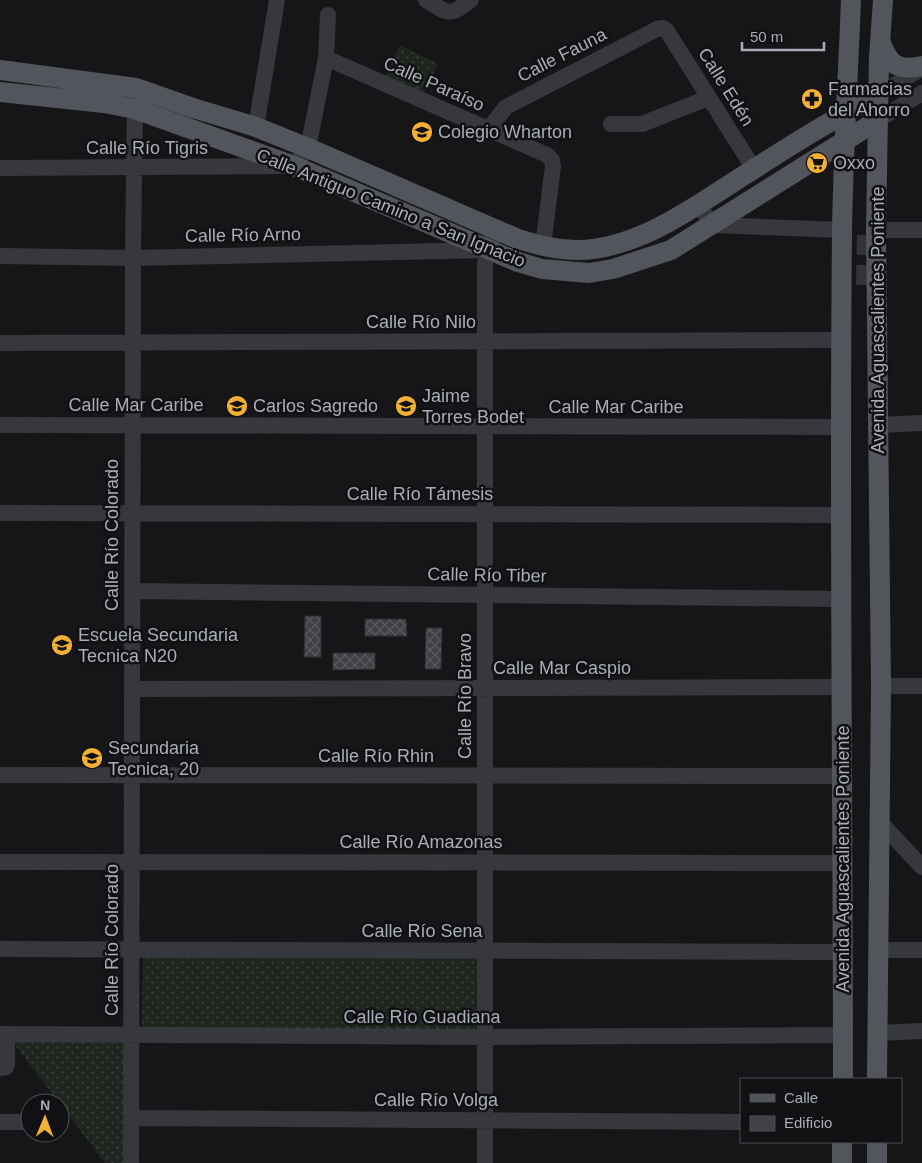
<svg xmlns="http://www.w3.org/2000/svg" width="922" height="1163" viewBox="0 0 922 1163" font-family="Arial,sans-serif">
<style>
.grass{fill:url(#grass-dots)}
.building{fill:url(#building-cross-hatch);stroke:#303034}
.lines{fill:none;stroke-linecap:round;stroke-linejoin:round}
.major-tunnel{stroke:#333438;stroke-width:20;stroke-dasharray:20 10;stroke-linecap:butt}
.minor{stroke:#37383d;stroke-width:16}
.major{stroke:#53555c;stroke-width:20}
.labels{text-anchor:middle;stroke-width:5;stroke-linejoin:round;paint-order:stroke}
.street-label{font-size:18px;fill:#a8adb8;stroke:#111113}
.poi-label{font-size:18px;fill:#a8adb8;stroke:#111113;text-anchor:start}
</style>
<defs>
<pattern id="grass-dots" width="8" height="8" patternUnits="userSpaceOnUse" patternTransform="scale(1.25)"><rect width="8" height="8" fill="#1e261f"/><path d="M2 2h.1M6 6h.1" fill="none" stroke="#3c433d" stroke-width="1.8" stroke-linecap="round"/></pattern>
<pattern id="building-cross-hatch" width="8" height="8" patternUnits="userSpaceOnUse" patternTransform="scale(1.25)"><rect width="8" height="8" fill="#404145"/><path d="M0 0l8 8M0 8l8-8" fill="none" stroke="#595a5e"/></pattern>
</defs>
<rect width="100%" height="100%" fill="#161618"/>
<!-- grass -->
<path class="grass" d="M400,45L438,64L422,96L384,78Z
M477,955L476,1032L142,1029L143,957Z
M12,1041H127L125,1163H105Z"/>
<!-- building -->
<path class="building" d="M305,616H321V657H304Z
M365,619H406L407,636H365Z
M426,628H442L441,669H425Z
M333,653H375V669L333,670Z"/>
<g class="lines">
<!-- major-tunnel -->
<path class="major-tunnel" d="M866,285L867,232"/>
<!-- minor -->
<path class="minor" d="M426,0C449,14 449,17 471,0
M326,58L547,155L552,160L553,166L543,247
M878,95L922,68
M878,120L922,93
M611,124H642L708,98
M256,127L277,0
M488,130L506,107L657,29L663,28L667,31L754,169
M0,168L294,166L308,148L326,58L328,15
M698,205L713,225L842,230
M876,230H922
M0,256L133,258L488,250
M0,343L842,340
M0,425L841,427
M879,425L922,423
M0,513L841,515
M132,591L841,599
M881,686H922
M132,689L843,687
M0,775L842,776
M879,821L922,867
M0,862L842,863
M0,949L843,952
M878,950H922
M877,1033L922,1031
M0,1034L485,1037L843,1035
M0,1068L6,1067L7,1064V1035
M131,1118L741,1122
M0,1122H30
M60,1122H61
M131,1163L133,258L135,98
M485,1163V264L488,250L495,230"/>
<!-- major -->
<path class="major" d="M880,40C888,63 896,72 922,66
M0,70L136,88L193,108L256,127L308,148L518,239C538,245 556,250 577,250C641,250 702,201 754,169C794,143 835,118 878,95
M0,92L104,103L135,109L294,166L518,262L542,269L589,273L613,269L671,250L878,120
M843,1079C843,797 839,515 842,233C843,155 848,78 851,0
M877,1079L881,686L876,230L879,58L883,0
M877,1142V1163
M842,1163V1142"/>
</g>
<!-- icons -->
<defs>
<g id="pharmacy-disc" transform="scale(1.125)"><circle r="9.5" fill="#f2b134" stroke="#111113"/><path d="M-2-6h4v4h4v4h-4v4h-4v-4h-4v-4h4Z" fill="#111"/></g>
<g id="university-disc" transform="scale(1.125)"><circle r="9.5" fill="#f2b134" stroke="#111113"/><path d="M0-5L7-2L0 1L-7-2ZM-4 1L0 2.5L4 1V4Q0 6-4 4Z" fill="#111"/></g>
<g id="supermarket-disc" transform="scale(1.125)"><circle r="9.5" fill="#f2b134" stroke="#111113"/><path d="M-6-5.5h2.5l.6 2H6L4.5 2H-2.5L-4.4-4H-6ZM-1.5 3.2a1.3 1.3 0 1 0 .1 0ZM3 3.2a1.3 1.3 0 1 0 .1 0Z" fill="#111"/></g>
<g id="school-disc" transform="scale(1.125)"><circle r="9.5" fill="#f2b134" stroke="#111113"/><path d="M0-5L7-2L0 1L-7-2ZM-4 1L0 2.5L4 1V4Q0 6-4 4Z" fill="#111"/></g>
</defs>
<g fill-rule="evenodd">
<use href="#pharmacy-disc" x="812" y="99"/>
<use href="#university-disc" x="422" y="132"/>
<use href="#supermarket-disc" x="817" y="163"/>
<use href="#school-disc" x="237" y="406"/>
<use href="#school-disc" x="406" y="406"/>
<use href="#university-disc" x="62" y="645"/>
<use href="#school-disc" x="92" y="758"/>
</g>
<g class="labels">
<!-- street labels -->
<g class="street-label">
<text transform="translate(562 55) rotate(-27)" y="6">Calle Fauna</text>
<text transform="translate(434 84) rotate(24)" y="6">Calle Paraíso</text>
<text transform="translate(726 87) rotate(58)" y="6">Calle Edén</text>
<text x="147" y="154">Calle Río Tigris</text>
<text transform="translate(391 208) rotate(22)" y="6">Calle Antiguo Camino a San Ignacio</text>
<text transform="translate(243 235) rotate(-1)" y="6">Calle Río Arno</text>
<text transform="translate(878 320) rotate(-90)" y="6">Avenida Aguascalientes Poniente</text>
<text x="421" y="328">Calle Río Nilo</text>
<text x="136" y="411">Calle Mar Caribe</text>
<text x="616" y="413">Calle Mar Caribe</text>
<text x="420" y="500">Calle Río Támesis</text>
<text transform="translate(112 535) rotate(-90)" y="6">Calle Río Colorado</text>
<text transform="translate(487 575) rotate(1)" y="6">Calle Río Tiber</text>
<text x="562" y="674">Calle Mar Caspio</text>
<text transform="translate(465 696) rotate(-90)" y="6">Calle Río Bravo</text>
<text x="376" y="762">Calle Río Rhin</text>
<text x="421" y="848">Calle Río Amazonas</text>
<text transform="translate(843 859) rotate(-90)" y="6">Avenida Aguascalientes Poniente</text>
<text x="422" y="937">Calle Río Sena</text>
<text transform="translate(112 940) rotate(-90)" y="6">Calle Río Colorado</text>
<text x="422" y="1023">Calle Río Guadiana</text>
<text x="436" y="1106">Calle Río Volga</text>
</g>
<!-- poi labels -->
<g class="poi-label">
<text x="828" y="95">Farmacias<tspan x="828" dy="21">del Ahorro</tspan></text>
<text x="438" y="138">Colegio Wharton</text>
<text x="833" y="169">Oxxo</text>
<text x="422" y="402">Jaime<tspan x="422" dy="21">Torres Bodet</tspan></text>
<text x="253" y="412">Carlos Sagredo</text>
<text x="78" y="641">Escuela Secundaria<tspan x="78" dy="21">Tecnica N20</tspan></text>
<text x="108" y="754">Secundaria<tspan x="108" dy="21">Tecnica, 20</tspan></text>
</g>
</g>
<!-- legend -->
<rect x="740" y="1078" width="162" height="65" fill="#111113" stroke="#4d4f55"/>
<rect x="750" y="1094" width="25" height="8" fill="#53555c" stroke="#4d4f55"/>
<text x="784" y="1103" font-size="15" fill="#a8adb8">Calle</text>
<rect x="750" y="1116" width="25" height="15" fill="#404145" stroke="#4d4f55"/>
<text x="784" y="1128" font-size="15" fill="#a8adb8">Edificio</text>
<!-- north arrow -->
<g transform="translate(45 1118) rotate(1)"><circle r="24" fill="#111113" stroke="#4d4f55"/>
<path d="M0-4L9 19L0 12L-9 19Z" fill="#f2b134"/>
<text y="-8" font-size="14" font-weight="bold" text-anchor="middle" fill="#a8adb8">N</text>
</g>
<!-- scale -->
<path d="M742 42v8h82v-8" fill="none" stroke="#a8adb8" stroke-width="2.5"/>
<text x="750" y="42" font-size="15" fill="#a8adb8" stroke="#111113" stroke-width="4" paint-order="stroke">50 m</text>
</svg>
